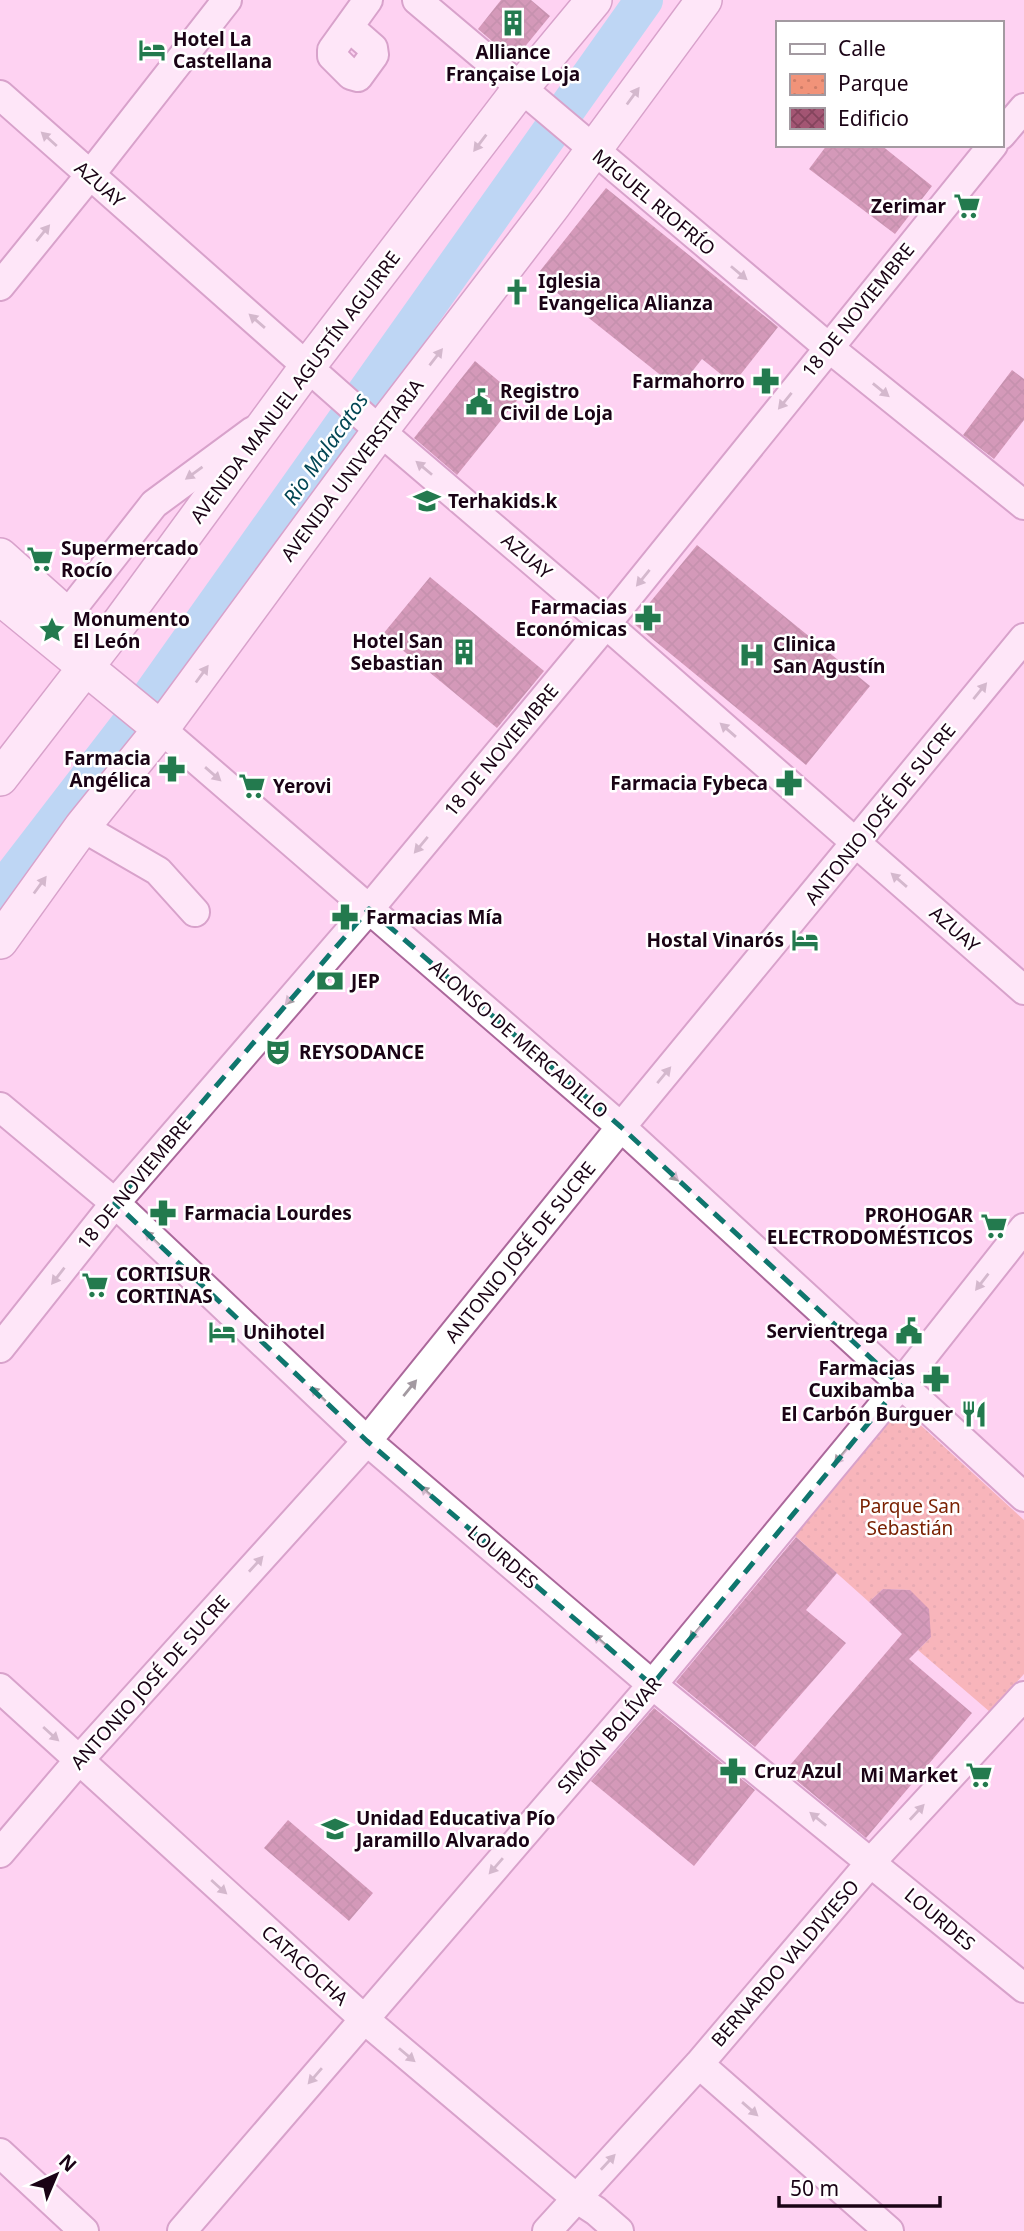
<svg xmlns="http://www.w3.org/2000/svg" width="1024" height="2231" viewBox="0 0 1024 2231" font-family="'Noto Sans',sans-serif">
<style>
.park{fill:url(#park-dots)}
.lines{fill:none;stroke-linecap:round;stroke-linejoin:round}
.river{stroke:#71dcf6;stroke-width:38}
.building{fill:url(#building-cross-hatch)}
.minor-casing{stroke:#ab689b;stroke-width:32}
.major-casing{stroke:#ab689b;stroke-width:38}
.minor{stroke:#fff;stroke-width:28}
.major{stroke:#fff;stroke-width:35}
.oneway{fill:#a39aa1}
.marked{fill:none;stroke:#0f766e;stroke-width:5;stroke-dasharray:14 9;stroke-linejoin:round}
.labels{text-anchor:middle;stroke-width:5;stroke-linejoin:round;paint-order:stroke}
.poi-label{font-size:19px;font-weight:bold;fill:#1a0315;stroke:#fff;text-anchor:start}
.street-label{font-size:19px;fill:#1a0315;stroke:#fff}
.park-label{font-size:19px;fill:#7a2103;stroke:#fff}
.water-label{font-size:21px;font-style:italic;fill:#024654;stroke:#fff}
</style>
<defs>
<pattern id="park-dots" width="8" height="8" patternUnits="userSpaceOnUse" patternTransform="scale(1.75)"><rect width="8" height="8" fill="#f19379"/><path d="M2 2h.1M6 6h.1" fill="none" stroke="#ce7d68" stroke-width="1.8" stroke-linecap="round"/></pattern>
<pattern id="building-cross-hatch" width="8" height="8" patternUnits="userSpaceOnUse" patternTransform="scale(1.75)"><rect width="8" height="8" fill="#a35573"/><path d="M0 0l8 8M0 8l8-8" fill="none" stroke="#84445d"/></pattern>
</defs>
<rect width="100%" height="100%" fill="#fed2f2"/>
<!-- park -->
<path class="park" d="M902,1408L1024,1520V1674L990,1712L918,1650L931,1637L910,1590L883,1589L869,1602L793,1534Z"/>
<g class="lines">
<!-- river -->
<path class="river" d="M0,893L146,703L644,0"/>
</g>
<!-- building -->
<path class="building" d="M501,0H531L550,16L514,60L478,29Z
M827,145H881L932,186L895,234L809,169Z
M606,188L778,327L733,384L702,359L678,389L536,276Z
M475,361L519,398L457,475L414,438Z
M1012,370L1024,379V420L994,459L963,435Z
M697,545L870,686L806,765L633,623Z
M430,577L544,671L497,728L383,634Z
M796,1537L837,1573L806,1610L846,1643L755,1747L676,1682Z
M883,1589L910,1590L929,1609L931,1637L909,1659L972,1713L866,1838L785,1771L902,1634L869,1602Z
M654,1708L755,1790L694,1866L591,1781Z
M288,1820L373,1893L349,1921L264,1848Z"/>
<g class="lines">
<!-- minor casing -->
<g class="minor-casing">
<path id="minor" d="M417,0L828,347L1024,505
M349,27L373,48L374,55L358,77L351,75L332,56V50L368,0
M0,95L380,431L606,624L1024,990
M1001,135L1024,108
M0,286L90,175L227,0
M67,615L154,504L253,431
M161,729L621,1127L1024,1497
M82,827L158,871L195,912
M0,1107L115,1203L367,1441L649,1682L1024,1988
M0,1348L115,1203L369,909L606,624L993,145
M0,1688L364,2019L576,2198L596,2211L619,2231
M0,1853L79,1760L367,1441L621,1127L1024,638
M699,2064L889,2231
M0,2153L84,2231
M182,2231L652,1685L900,1385L1024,1228
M547,2231L699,2064L871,1862L1024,1696"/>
</g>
<!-- major casing -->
<g class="major-casing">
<path id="major" d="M0,556L101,646
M0,597L161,729
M0,778L116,628L308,366L521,88L594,0
M0,941L82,827L161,729L380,431L553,205L704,0"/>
</g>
<!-- minor -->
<use href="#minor" class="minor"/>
<!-- major -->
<use href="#major" class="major"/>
</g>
<!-- one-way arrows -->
<defs><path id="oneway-solid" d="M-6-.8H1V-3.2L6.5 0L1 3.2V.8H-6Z" transform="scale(1.75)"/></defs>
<g class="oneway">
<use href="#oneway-solid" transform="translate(633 96) rotate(-54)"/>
<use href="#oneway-solid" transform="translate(49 139) rotate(-138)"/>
<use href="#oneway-solid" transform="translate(480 143) rotate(127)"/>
<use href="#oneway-solid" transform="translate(43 233) rotate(-51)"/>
<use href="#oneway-solid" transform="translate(739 273) rotate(40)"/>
<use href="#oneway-solid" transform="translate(257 321) rotate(-139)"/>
<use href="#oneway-solid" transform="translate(436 357) rotate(-52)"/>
<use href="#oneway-solid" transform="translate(881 390) rotate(39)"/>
<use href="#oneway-solid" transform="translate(785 401) rotate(129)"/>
<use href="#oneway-solid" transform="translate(424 468) rotate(-140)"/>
<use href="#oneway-solid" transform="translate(194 473) rotate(144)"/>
<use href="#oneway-solid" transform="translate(643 578) rotate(129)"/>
<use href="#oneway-solid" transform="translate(202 674) rotate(-54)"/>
<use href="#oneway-solid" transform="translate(980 691) rotate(-51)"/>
<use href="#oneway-solid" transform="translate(728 730) rotate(-139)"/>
<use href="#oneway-solid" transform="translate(213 774) rotate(41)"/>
<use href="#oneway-solid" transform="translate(421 845) rotate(130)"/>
<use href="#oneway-solid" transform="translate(899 880) rotate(-139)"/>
<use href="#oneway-solid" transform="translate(40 885) rotate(-54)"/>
<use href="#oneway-solid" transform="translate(292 997) rotate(131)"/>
<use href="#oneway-solid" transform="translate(664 1075) rotate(-50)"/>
<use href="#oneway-solid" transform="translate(671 1174) rotate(43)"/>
<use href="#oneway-solid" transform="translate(152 1238) rotate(-137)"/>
<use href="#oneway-solid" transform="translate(58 1276) rotate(128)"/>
<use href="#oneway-solid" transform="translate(982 1282) rotate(128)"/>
<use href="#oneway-solid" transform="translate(410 1388) rotate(-51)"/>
<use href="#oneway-solid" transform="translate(318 1394) rotate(-137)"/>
<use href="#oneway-solid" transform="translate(841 1456) rotate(130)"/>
<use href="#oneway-solid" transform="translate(428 1493) rotate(-139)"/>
<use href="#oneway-solid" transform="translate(256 1564) rotate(-48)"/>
<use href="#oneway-solid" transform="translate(696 1632) rotate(130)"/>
<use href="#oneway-solid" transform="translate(601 1641) rotate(-139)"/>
<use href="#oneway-solid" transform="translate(51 1734) rotate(42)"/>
<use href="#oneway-solid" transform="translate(917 1812) rotate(-47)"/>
<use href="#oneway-solid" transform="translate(818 1819) rotate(-141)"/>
<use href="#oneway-solid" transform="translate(496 1866) rotate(131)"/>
<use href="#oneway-solid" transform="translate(219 1887) rotate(42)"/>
<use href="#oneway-solid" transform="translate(407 2055) rotate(40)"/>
<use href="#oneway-solid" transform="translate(315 2076) rotate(131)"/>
<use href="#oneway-solid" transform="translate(750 2109) rotate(41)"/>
<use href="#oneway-solid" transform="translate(608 2162) rotate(-47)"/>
</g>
<!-- marked area -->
<path d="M0 0H1024V2231H0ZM369,909L621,1127L900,1385L652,1685L367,1441L115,1203Z" fill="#fed2f2" fill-opacity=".55" fill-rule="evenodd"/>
<path class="marked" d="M369,909L621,1127L900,1385L652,1685L367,1441L115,1203Z"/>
<!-- icons -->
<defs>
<g id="building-bare" transform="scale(2.1)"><path d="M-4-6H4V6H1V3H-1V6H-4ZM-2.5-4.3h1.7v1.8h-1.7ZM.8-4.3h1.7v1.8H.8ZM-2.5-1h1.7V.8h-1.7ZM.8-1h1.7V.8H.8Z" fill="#237a4e" stroke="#fff" stroke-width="2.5" paint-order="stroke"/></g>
<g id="hotel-bare" transform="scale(2.1)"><path d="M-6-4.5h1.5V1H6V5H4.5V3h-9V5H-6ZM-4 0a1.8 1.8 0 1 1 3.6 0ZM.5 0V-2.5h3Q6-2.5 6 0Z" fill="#237a4e" stroke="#fff" stroke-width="2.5" paint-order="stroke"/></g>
<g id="supermarket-bare" transform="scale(2.1)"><path d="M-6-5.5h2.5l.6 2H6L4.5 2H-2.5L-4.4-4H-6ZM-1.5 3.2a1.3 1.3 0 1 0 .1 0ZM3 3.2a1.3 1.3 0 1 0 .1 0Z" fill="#237a4e" stroke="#fff" stroke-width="2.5" paint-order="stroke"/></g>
<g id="church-bare" transform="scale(2.1)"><path d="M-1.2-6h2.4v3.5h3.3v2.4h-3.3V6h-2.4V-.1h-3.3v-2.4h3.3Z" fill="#237a4e" stroke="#fff" stroke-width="2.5" paint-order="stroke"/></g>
<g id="pharmacy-bare" transform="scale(2.1)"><path d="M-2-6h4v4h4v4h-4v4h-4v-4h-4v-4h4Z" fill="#237a4e" stroke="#fff" stroke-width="2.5" paint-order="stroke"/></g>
<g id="civic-bare" transform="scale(2.1)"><path d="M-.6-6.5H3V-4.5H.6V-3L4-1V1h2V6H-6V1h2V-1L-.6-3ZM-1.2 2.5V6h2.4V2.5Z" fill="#237a4e" stroke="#fff" stroke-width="2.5" paint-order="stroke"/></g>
<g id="school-bare" transform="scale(2.1)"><path d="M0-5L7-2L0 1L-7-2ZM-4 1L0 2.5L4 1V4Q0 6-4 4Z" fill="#237a4e" stroke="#fff" stroke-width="2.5" paint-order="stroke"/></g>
<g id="sight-bare" transform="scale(2.1)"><path d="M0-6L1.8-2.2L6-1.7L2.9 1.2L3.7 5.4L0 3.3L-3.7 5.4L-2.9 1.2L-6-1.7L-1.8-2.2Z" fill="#237a4e" stroke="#fff" stroke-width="2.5" paint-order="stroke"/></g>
<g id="hospital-bare" transform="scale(2.1)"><path d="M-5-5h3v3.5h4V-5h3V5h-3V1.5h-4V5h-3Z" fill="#237a4e" stroke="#fff" stroke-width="2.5" paint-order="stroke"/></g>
<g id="bank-bare" transform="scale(2.1)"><path d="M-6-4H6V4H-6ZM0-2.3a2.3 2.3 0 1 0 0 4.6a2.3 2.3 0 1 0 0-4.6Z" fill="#237a4e" stroke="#fff" stroke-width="2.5" paint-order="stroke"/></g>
<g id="theatre-bare" transform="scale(2.1)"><path d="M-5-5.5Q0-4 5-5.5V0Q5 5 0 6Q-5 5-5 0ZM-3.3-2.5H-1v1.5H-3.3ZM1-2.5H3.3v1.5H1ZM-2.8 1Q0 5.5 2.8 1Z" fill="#237a4e" stroke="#fff" stroke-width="2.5" paint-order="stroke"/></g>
<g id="restaurant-bare" transform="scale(2.1)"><path d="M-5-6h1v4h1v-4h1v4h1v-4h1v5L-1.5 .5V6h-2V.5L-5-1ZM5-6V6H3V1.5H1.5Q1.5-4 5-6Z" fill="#237a4e" stroke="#fff" stroke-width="2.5" paint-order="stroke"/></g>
</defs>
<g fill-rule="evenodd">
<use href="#building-bare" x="513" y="23"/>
<use href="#hotel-bare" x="152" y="50"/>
<use href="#supermarket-bare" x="967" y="206"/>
<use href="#church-bare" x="517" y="292"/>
<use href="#pharmacy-bare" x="766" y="381"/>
<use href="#civic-bare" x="479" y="402"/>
<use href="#school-bare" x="427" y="501"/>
<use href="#supermarket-bare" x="40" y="559"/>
<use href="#pharmacy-bare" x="648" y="618"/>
<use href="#sight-bare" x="52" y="630"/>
<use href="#building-bare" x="464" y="652"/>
<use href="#hospital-bare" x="752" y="655"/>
<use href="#pharmacy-bare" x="172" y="769"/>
<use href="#pharmacy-bare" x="789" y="783"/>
<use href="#supermarket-bare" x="252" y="786"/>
<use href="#pharmacy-bare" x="345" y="917"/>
<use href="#hotel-bare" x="805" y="940"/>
<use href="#bank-bare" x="330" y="981"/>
<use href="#theatre-bare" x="278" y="1052"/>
<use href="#pharmacy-bare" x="163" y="1213"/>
<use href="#supermarket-bare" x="994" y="1226"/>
<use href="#supermarket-bare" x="95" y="1285"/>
<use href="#civic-bare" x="909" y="1331"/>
<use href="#hotel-bare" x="222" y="1332"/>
<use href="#pharmacy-bare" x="936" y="1379"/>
<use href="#restaurant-bare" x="974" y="1414"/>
<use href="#pharmacy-bare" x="733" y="1771"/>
<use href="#supermarket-bare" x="979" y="1775"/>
<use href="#school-bare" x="335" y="1829"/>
</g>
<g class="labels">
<!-- poi labels -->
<g class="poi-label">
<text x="173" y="46">Hotel La<tspan x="173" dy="22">Castellana</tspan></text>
<text x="513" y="59" text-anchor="middle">Alliance<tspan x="513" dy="22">Française Loja</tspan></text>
<text x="946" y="213" text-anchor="end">Zerimar</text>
<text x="538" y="288">Iglesia<tspan x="538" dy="22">Evangelica Alianza</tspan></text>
<text x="745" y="388" text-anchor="end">Farmahorro</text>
<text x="500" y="398">Registro<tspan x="500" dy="22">Civil de Loja</tspan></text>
<text x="448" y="508">Terhakids.k</text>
<text x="61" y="555">Supermercado<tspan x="61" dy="22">Rocío</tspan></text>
<text x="627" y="614" text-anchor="end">Farmacias<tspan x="627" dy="22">Económicas</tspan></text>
<text x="73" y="626">Monumento<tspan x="73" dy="22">El León</tspan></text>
<text x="443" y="648" text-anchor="end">Hotel San<tspan x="443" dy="22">Sebastian</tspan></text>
<text x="773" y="651">Clinica<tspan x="773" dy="22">San Agustín</tspan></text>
<text x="151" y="765" text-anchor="end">Farmacia<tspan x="151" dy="22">Angélica</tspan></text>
<text x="768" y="790" text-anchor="end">Farmacia Fybeca</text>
<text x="273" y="793">Yerovi</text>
<text x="366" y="924">Farmacias Mía</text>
<text x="784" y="947" text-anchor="end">Hostal Vinarós</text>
<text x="351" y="988">JEP</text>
<text x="299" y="1059">REYSODANCE</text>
<text x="184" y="1220">Farmacia Lourdes</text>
<text x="973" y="1222" text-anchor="end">PROHOGAR<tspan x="973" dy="22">ELECTRODOMÉSTICOS</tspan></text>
<text x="116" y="1281">CORTISUR<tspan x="116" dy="22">CORTINAS</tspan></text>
<text x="888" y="1338" text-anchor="end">Servientrega</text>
<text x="243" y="1339">Unihotel</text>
<text x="915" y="1375" text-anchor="end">Farmacias<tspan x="915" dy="22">Cuxibamba</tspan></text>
<text x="953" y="1421" text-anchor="end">El Carbón Burguer</text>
<text x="754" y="1778">Cruz Azul</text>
<text x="958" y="1782" text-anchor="end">Mi Market</text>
<text x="356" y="1825">Unidad Educativa Pío<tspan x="356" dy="22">Jaramillo Alvarado</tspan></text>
</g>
<!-- street labels -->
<g class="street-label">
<text transform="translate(100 184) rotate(41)" y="7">AZUAY</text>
<text transform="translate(654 202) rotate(40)" y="7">MIGUEL RIOFRÍO</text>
<text transform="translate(858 310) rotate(-51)" y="7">18 DE NOVIEMBRE</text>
<text transform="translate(295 387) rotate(-53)" y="7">AVENIDA MANUEL AGUSTÍN AGUIRRE</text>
<text transform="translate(352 470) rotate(-53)" y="7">AVENIDA UNIVERSITARIA</text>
<text transform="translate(527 556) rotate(40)" y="7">AZUAY</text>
<text transform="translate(501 750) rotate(-50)" y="7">18 DE NOVIEMBRE</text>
<text transform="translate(880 814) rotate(-51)" y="7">ANTONIO JOSÉ DE SUCRE</text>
<text transform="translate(955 929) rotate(41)" y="7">AZUAY</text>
<text transform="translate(519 1039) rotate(41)" y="7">ALONSO DE MERCADILLO</text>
<text transform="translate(134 1183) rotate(-50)" y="7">18 DE NOVIEMBRE</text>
<text transform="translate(520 1252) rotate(-51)" y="7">ANTONIO JOSÉ DE SUCRE</text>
<text transform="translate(503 1557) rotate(41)" y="7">LOURDES</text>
<text transform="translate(150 1682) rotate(-48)" y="7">ANTONIO JOSÉ DE SUCRE</text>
<text transform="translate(609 1735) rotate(-49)" y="7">SIMÓN BOLÍVAR</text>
<text transform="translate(940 1919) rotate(40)" y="7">LOURDES</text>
<text transform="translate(785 1963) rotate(-49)" y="7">BERNARDO VALDIVIESO</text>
<text transform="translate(305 1965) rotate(42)" y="7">CATACOCHA</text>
</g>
<!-- park labels -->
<g class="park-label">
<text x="910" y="1513">Parque San<tspan x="910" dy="22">Sebastián</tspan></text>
</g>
<!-- water labels -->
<g class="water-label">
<text transform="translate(326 449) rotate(-55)" y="7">Rio Malacatos</text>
</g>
</g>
<!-- legend -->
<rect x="776" y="21" width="228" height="126" fill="#ffffff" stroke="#a39aa1" stroke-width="2"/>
<rect x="790" y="44" width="35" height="10" fill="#ffffff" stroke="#a39aa1" stroke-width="2"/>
<text x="838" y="56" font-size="21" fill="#1a0315">Calle</text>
<rect x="790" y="74" width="35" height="21" fill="url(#park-dots)" stroke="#a39aa1" stroke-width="2"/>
<text x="838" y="91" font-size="21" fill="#1a0315">Parque</text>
<rect x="790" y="108" width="35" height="21" fill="url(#building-cross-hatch)" stroke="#a39aa1" stroke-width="2"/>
<text x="838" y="126" font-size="21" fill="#1a0315">Edificio</text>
<!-- north arrow -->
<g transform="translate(56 2175) rotate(44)" stroke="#ffffff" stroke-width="5" paint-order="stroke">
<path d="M0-5L12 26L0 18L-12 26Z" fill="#1a0315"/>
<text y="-10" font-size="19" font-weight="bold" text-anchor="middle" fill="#1a0315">N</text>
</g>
<!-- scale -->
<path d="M779 2196v10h161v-10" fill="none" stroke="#1a0315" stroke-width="3.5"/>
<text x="790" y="2196" font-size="21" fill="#1a0315" stroke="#ffffff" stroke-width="5" paint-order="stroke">50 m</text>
</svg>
